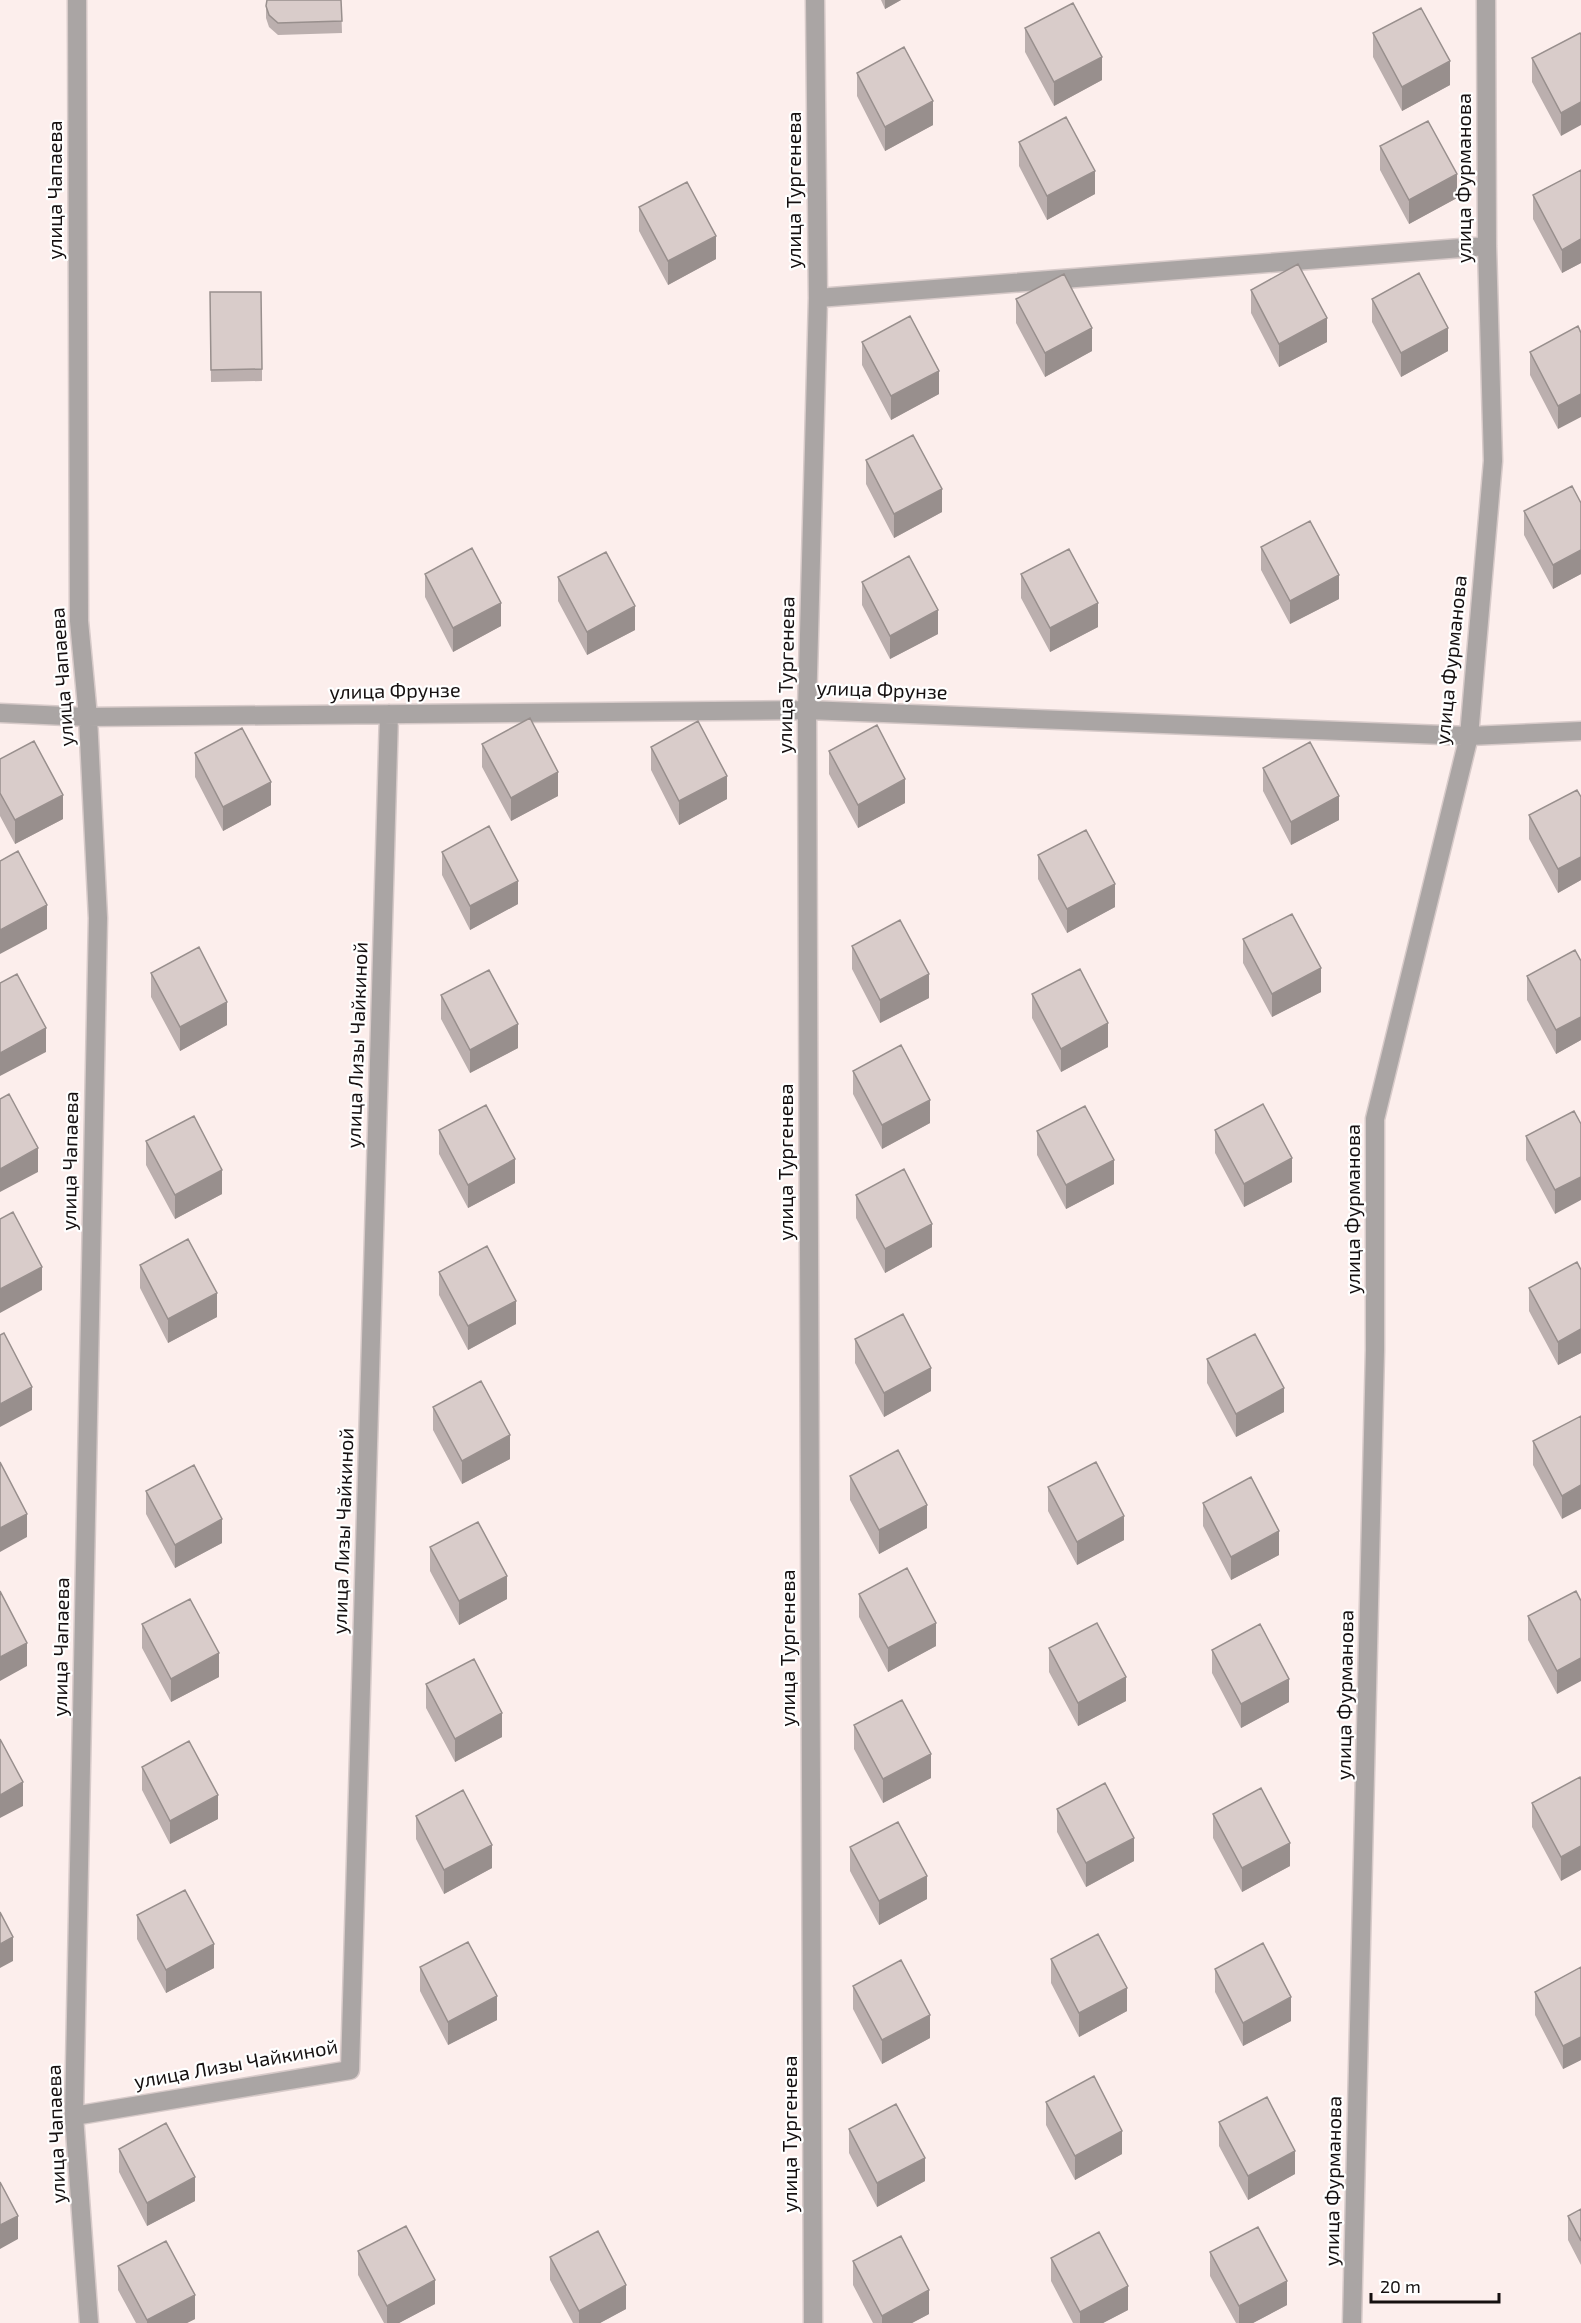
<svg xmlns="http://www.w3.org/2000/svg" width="1581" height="2323" viewBox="0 0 1581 2323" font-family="'Exo 2',sans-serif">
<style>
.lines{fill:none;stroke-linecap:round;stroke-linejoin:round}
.minor-casing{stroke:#d7cac9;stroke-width:21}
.minor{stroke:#aaa5a4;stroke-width:18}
.wall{fill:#bbafae}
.shaded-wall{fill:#988f8d}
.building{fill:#d9ccca;stroke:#988f8d;stroke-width:1.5}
.labels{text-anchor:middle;stroke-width:4.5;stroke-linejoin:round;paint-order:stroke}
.street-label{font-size:20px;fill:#151010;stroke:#fff}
</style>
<rect width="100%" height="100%" fill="#fceeec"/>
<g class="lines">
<!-- minor casing -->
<g class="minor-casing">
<path id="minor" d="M77,0L79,621L88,717L98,918L74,2116L89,2323
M818,298L1487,246
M0,713L88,717L807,710L1469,736L1581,731
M74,2116L350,2070L389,714
M813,2323L807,710L818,298L815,0
M1352,2323L1375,1350V1119L1469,736L1493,461L1487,246L1486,0"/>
</g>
<!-- minor -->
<use href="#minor" class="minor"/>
</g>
<!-- wall -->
<path class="wall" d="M341,0L342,33L278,35L269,27L266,18V6Z
M881,0H901L885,9Z
M1025,28L1102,80L1054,106L1025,52Z
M1373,33L1450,85L1402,111L1373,57Z
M1581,35L1561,136L1532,82V58Z
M857,73L933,125L885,151L857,96Z
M1019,142L1095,194L1047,220L1019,166Z
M1380,146L1457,198L1409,224L1380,170Z
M1581,170V263L1562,273L1533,219V195Z
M639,207L716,259L668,285L639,231Z
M1251,290L1327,342L1279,367L1251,313Z
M210,292L262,369V381L211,382Z
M1016,299L1092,351L1045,377L1016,323Z
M1372,299L1448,351L1401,377L1372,322Z
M1581,333L1558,429L1530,375V352Z
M862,342L939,394L891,420L862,365Z
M866,460L942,512L894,538L866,484Z
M1581,503V574L1553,589L1524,535V511Z
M1261,547L1339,599L1290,624L1261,570Z
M425,574L501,626L453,652L425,597Z
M1021,574L1098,627L1050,652L1021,598Z
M558,577L635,630L587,655L558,601Z
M862,582L938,634L890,659L862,605Z
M482,744L558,796L511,821L482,767Z
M651,747L727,799L679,825L651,770Z
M829,751L905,803L858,828L829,774Z
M195,753L271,805L223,831L195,777Z
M0,759L63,819L15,844L0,816Z
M1263,768L1339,820L1291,845L1263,791Z
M1581,797V880L1558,893L1529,839V815Z
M442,852L518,904L470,930L442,875Z
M1038,855L1115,907L1067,933L1038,879Z
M1243,939L1321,992L1272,1017L1243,963Z
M852,946L929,998L880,1023L852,969Z
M1581,961V1040L1556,1054L1527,1000V976Z
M151,973L227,1025L180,1051L151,997Z
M1032,994L1108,1047L1061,1072L1032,1018Z
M441,995L518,1048L470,1073L441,1019Z
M853,1071L930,1123L882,1149L853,1094Z
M1581,1124L1555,1214L1526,1160V1136Z
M439,1130L515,1183L468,1208L439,1154Z
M1215,1130L1292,1182L1244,1207L1215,1153Z
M1037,1131L1114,1184L1066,1209L1037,1155Z
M146,1141L222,1194L175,1219L146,1165Z
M856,1195L932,1247L885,1273L856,1218Z
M140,1265L217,1317L168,1343L140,1288Z
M1581,1270V1353L1558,1365L1529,1311V1288Z
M439,1272L516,1324L468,1350L439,1295Z
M855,1339L931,1391L884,1417L855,1363Z
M1207,1359L1284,1412L1236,1437L1207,1383Z
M433,1407L510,1459L462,1484L433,1430Z
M1581,1417L1562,1519L1533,1465V1441Z
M850,1476L927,1528L879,1554L850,1500Z
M1048,1487L1124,1540L1077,1565L1048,1511Z
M146,1491L222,1543L175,1568L146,1514Z
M1203,1503L1279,1555L1231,1580L1203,1526Z
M430,1547L507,1599L459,1625L430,1571Z
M859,1594L936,1646L888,1672L859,1617Z
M1581,1601L1557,1694L1528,1640V1616Z
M142,1624L219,1677L171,1702L142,1648Z
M1049,1648L1126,1701L1078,1726L1049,1672Z
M1212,1650L1289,1702L1241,1728L1212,1673Z
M426,1684L502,1737L455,1762L426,1708Z
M854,1725L931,1778L883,1803L854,1749Z
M142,1767L218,1819L170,1844L142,1790Z
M1581,1780L1561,1881L1532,1827V1803Z
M1057,1809L1134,1861L1086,1887L1057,1832Z
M1213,1814L1290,1866L1242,1892L1213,1838Z
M416,1816L492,1868L444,1894L416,1839Z
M850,1847L927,1899L879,1925L850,1871Z
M137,1915L214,1968L166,1993L137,1939Z
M1051,1959L1127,2011L1079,2037L1051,1983Z
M420,1967L497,2020L448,2045L420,1991Z
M1581,1967V2060L1563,2069L1535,2015V1992Z
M1215,1969L1291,2021L1243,2046L1215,1992Z
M853,1986L930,2038L882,2064L853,2009Z
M1046,2102L1122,2154L1075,2180L1046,2125Z
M1219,2122L1295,2174L1248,2200L1219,2146Z
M849,2129L925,2181L877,2207L849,2153Z
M119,2149L195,2201L147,2226L119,2172Z
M1581,2209V2265L1568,2240V2216Z
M358,2251L435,2304L399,2323H384L358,2275Z
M1210,2252L1287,2305L1253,2323H1236L1210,2276Z
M550,2257L626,2309L600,2323H573L550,2280Z
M1051,2258L1128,2310L1103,2323H1073L1051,2281Z
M853,2261L929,2314L912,2323H873L853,2285Z
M118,2266L195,2319L187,2323H136L118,2290Z"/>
<!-- shaded-wall -->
<path class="shaded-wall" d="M885,0H901L885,9Z
M1102,57V80L1054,106V82Z
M1450,61V85L1402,111V87Z
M933,101V125L885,151V127Z
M1581,102V125L1561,136V113Z
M1095,171V194L1047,220V196Z
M1457,174V198L1409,224V200Z
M716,236V259L668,285V261Z
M1581,239V263L1562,273V250Z
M1327,318V342L1279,367V344Z
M1092,328V351L1045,377V353Z
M1448,328V351L1401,377V353Z
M939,371V394L891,420V396Z
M1581,394V417L1558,429V406Z
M942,489V512L894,538V514Z
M1581,550V574L1553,589V565Z
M1339,575V599L1290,624V601Z
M501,603V626L453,652V628Z
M1098,603V627L1050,652V628Z
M635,606V630L587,655V632Z
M938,610V634L890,659V636Z
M558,772V796L511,821V798Z
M727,776V799L679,825V801Z
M905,779V803L858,828V805Z
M271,782V805L223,831V807Z
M63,795V819L15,844V820Z
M1339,796V820L1291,845V822Z
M1581,857V880L1558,893V869Z
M518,881V904L470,930V906Z
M1115,884V907L1067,933V909Z
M47,905V929L0,954V930Z
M1321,968V992L1272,1017V994Z
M929,974V998L880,1023V1000Z
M227,1002V1025L180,1051V1027Z
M1581,1017V1040L1556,1054V1030Z
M1108,1023V1047L1061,1072V1049Z
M518,1024V1048L470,1073V1050Z
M46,1028V1052L0,1076V1053Z
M930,1100V1123L882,1149V1125Z
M38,1148V1172L0,1192V1169Z
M1292,1158V1182L1244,1207V1184Z
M515,1159V1183L468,1208V1185Z
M1114,1160V1184L1066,1209V1185Z
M222,1170V1194L175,1219V1195Z
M1581,1177V1200L1555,1214V1190Z
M932,1224V1247L885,1273V1249Z
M42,1267V1290L0,1313V1289Z
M217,1293V1317L168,1343V1319Z
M516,1301V1324L468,1350V1326Z
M1581,1329V1353L1558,1365V1342Z
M931,1368V1391L884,1417V1393Z
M32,1387V1410L0,1427V1404Z
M1284,1388V1412L1236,1437V1414Z
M510,1435V1459L462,1484V1461Z
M1581,1485V1509L1562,1519V1496Z
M927,1505V1528L879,1554V1530Z
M27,1514V1537L0,1552V1528Z
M1124,1516V1540L1077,1565V1542Z
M222,1519V1543L175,1568V1545Z
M1279,1531V1555L1231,1580V1557Z
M507,1576V1599L459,1625V1601Z
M936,1623V1646L888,1672V1648Z
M27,1643V1666L0,1681V1657Z
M219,1653V1677L171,1702V1679Z
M1581,1658V1681L1557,1694V1671Z
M1126,1677V1701L1078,1726V1703Z
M1289,1679V1702L1241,1728V1704Z
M502,1713V1737L455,1762V1739Z
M931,1754V1778L883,1803V1779Z
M23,1782V1806L0,1818V1795Z
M218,1795V1819L170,1844V1821Z
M1134,1838V1861L1086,1887V1863Z
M1290,1843V1866L1242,1892V1868Z
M492,1845V1868L444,1894V1870Z
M1581,1846V1870L1561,1881V1857Z
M927,1876V1899L879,1925V1901Z
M13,1937V1961L0,1968V1944Z
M214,1944V1968L166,1993V1970Z
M1127,1988V2011L1079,2037V2013Z
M497,1996V2020L448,2045V2022Z
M1291,1997V2021L1243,2046V2023Z
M930,2015V2038L882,2064V2040Z
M1581,2037V2060L1563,2069V2046Z
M1122,2131V2154L1075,2180V2156Z
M1295,2151V2174L1248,2200V2176Z
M925,2158V2181L877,2207V2183Z
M195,2177V2201L147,2226V2203Z
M18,2216V2239L0,2249V2225Z
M435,2280V2304L399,2323H387V2306Z
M1287,2281V2305L1253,2323H1239V2306Z
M626,2285V2309L600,2323H579V2311Z
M1128,2286V2310L1103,2323H1080V2312Z
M929,2290V2314L912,2323H882V2316Z
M195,2295V2319L187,2323H147V2320Z"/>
<!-- building -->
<path class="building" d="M267,0H341L342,21L278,23L269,15L266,6Z
M1073,3L1102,57L1054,82L1025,28Z
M1421,8L1450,61L1402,87L1373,33Z
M1580,33L1581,35V102L1561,113L1532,58Z
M904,47L933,101L885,127L857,73Z
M1066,117L1095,171L1047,196L1019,142Z
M1428,121L1457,174L1409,200L1380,146Z
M1581,170V239L1562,250L1533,195Z
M687,182L716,236L668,261L639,207Z
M1298,264L1327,318L1279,344L1251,290Z
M1419,273L1448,328L1401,353L1372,299Z
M1064,274L1092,328L1045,353L1016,299Z
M210,292H261L262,369L211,370Z
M910,316L939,371L891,396L862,342Z
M1578,326L1581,333V394L1558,406L1530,352Z
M913,435L942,489L894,514L866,460Z
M1572,486L1581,503V550L1553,565L1524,511Z
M1310,521L1339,575L1290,601L1261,547Z
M472,548L501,603L453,628L425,574Z
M1069,549L1098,603L1050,628L1021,574Z
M606,552L635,606L587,632L558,577Z
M909,556L938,610L890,636L862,582Z
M530,718L558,772L511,798L482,744Z
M698,721L727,776L679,801L651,747Z
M877,725L905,779L858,805L829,751Z
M242,728L271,782L223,807L195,753Z
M34,741L63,795L15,820L0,793V759Z
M1310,742L1339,796L1291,822L1263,768Z
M1577,790L1581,797V857L1558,869L1529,815Z
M489,826L518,881L470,906L442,852Z
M1086,830L1115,884L1067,909L1038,855Z
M18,851L47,905L0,930V861Z
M1292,914L1321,968L1272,994L1243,939Z
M900,920L929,974L880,1000L852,946Z
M199,947L227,1002L180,1027L151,973Z
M1575,950L1581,961V1017L1556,1030L1527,976Z
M1080,969L1108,1023L1061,1049L1032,994Z
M489,970L518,1024L470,1050L441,995Z
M17,974L46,1028L0,1053V983Z
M901,1045L930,1100L882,1125L853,1071Z
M9,1094L38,1148L0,1169V1099Z
M1263,1104L1292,1158L1244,1184L1215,1130Z
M486,1105L515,1159L468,1185L439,1130Z
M1085,1106L1114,1160L1066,1185L1037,1131Z
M1574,1111L1581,1124V1177L1555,1190L1526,1136Z
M194,1116L222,1170L175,1195L146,1141Z
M904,1169L932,1224L885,1249L856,1195Z
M13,1212L42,1267L0,1289V1219Z
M188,1239L217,1293L168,1319L140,1265Z
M487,1246L516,1301L468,1326L439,1272Z
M1577,1262L1581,1270V1329L1558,1342L1529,1288Z
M903,1314L931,1368L884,1393L855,1339Z
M4,1333L32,1387L0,1404V1335Z
M1255,1334L1284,1388L1236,1414L1207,1359Z
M481,1381L510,1435L462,1461L433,1407Z
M1581,1416V1485L1562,1496L1533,1441Z
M898,1450L927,1505L879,1530L850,1476Z
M0,1462L27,1514L0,1528Z
M1096,1462L1124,1516L1077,1542L1048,1487Z
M194,1465L222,1519L175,1545L146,1491Z
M1251,1477L1279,1531L1231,1557L1203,1503Z
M478,1522L507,1576L459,1601L430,1547Z
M907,1568L936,1623L888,1648L859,1594Z
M0,1591L27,1643L0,1657Z
M1576,1591L1581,1601V1658L1557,1671L1528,1616Z
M190,1599L219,1653L171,1679L142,1624Z
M1097,1623L1126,1677L1078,1703L1049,1648Z
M1260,1624L1289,1679L1241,1704L1212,1650Z
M474,1659L502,1713L455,1739L426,1684Z
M902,1700L931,1754L883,1779L854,1725Z
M0,1739L23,1782L0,1795Z
M189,1741L218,1795L170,1821L142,1767Z
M1580,1777L1581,1780V1846L1561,1857L1532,1803Z
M1105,1783L1134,1838L1086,1863L1057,1809Z
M1261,1788L1290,1843L1242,1868L1213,1814Z
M463,1790L492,1845L444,1870L416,1816Z
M898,1822L927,1876L879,1901L850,1847Z
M185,1890L214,1944L166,1970L137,1915Z
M0,1912L13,1937L0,1944Z
M1098,1934L1127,1988L1079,2013L1051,1959Z
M468,1942L497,1996L448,2022L420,1967Z
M1263,1943L1291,1997L1243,2023L1215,1969Z
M901,1960L930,2015L882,2040L853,1986Z
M1581,1967V2037L1563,2046L1535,1992Z
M1094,2076L1122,2131L1075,2156L1046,2102Z
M1267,2097L1295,2151L1248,2176L1219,2122Z
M896,2104L925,2158L877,2183L849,2129Z
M166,2123L195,2177L147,2203L119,2149Z
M0,2182L18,2216L0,2225Z
M1581,2209V2241L1568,2216Z
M406,2226L435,2280L387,2306L358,2251Z
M1258,2227L1287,2281L1239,2306L1210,2252Z
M598,2231L626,2285L579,2311L550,2257Z
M1099,2232L1128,2286L1080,2312L1051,2258Z
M901,2236L929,2290L882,2316L853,2261Z
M166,2241L195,2295L147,2320L118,2266Z"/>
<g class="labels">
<!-- street labels -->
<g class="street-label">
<text transform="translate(1464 178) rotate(-90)" y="7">улица Фурманова</text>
<text transform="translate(55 190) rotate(-90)" y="7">улица Чапаева</text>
<text transform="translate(794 190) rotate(-90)" y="7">улица Тургенева</text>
<text transform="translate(1451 660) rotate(-84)" y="7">улица Фурманова</text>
<text transform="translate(786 675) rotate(-89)" y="7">улица Тургенева</text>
<text transform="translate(62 677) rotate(-94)" y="7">улица Чапаева</text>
<text transform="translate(882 690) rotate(2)" y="7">улица Фрунзе</text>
<text transform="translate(395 691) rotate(-1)" y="7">улица Фрунзе</text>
<text transform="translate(357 1045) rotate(-88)" y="7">улица Лизы Чайкиной</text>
<text transform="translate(70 1161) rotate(-89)" y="7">улица Чапаева</text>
<text transform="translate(786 1162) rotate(-90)" y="7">улица Тургенева</text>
<text transform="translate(1353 1209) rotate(-90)" y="7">улица Фурманова</text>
<text transform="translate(343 1531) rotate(-88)" y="7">улица Лизы Чайкиной</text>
<text transform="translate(61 1647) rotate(-89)" y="7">улица Чапаева</text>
<text transform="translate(788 1648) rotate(-90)" y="7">улица Тургенева</text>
<text transform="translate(1345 1695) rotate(-89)" y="7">улица Фурманова</text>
<text transform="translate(236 2064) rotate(-10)" y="7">улица Лизы Чайкиной</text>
<text transform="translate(56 2134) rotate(-92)" y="7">улица Чапаева</text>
<text transform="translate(790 2134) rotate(-90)" y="7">улица Тургенева</text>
<text transform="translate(1333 2181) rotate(-89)" y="7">улица Фурманова</text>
</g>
</g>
<!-- scale -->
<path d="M1371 2293v9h128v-9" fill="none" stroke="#151010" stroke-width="3"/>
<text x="1380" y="2293" font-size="18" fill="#151010" stroke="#ffffff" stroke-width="4.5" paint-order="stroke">20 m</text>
</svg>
